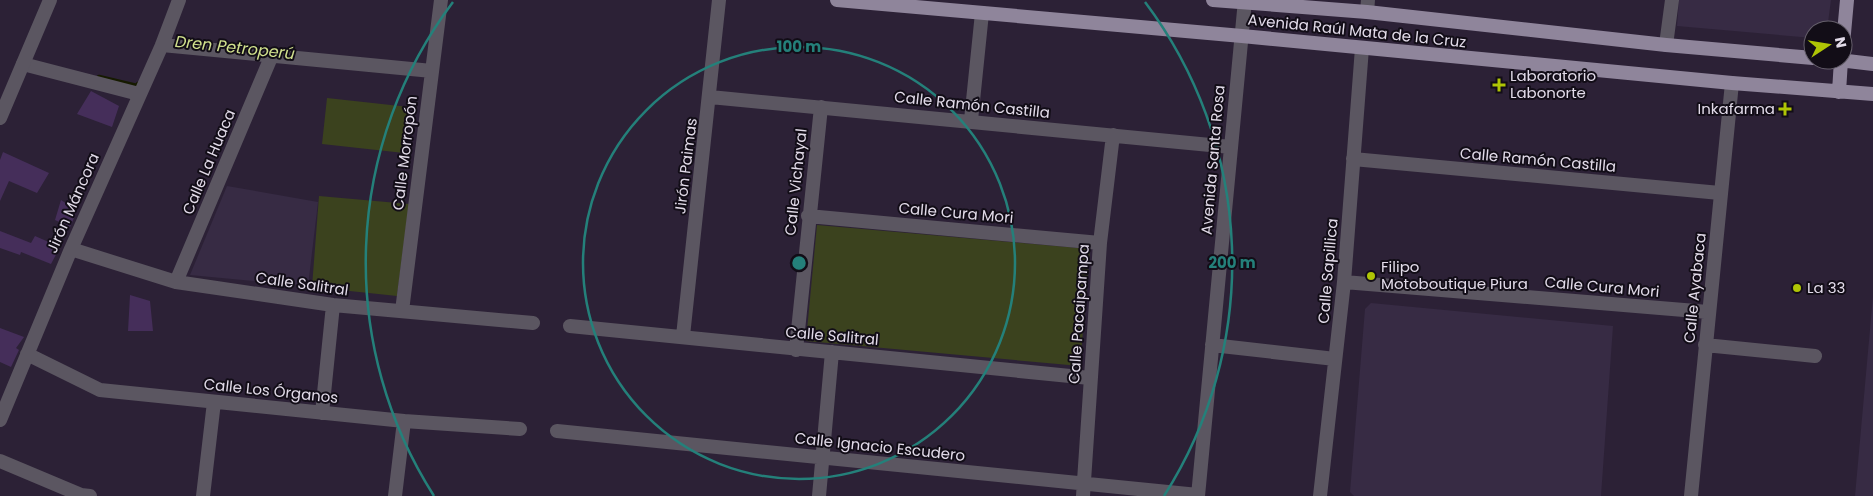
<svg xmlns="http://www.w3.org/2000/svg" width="1873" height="496" viewBox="0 0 1873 496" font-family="Poppins,sans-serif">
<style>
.built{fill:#372b44}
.green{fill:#3b421e}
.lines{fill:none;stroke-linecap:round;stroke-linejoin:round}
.stream{stroke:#161a00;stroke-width:4.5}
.building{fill:#452e5a}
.minor{stroke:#5b5661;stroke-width:14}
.tertiary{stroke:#5b5661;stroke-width:14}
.primary{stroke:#8f859b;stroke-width:14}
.ring{fill:none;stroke:#24807a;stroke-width:2.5}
.poi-dot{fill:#afc505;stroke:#120d17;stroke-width:2}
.labels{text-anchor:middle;stroke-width:4;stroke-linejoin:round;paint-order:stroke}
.street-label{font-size:15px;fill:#e2dbe9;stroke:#120d17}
.poi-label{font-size:15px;fill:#e2dbe9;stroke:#120d17;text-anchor:start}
.water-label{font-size:16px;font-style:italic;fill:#d2e28e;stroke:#120d17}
.centre{fill:#24807a;stroke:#120d17;stroke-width:2.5}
.ring-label{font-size:15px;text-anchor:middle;font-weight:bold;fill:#24807a;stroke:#120d17;stroke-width:4;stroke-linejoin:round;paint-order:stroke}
</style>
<rect width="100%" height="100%" fill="#2c2136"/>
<!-- built -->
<path class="built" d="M1679,0H1831L1827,30H1813V38L1677,26Z
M227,186L318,202L308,286L190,275Z
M1873,296V496H1855Z
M1371,303L1613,326L1601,496H1354L1350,492L1365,309Z"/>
<!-- green -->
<path class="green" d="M327,98L409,107L404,153L322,144Z
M319,196L409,204L397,296L312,287Z
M817,225L1090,249L1080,366L806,341Z"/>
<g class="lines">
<!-- stream -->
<path class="stream" d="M99,77L137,86L138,84"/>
</g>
<!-- building -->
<path class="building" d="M91,91L119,106L112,127L77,114Z
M3,152L49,173L37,193L9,181L0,201V160Z
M61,200L77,211L70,227L55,220Z
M0,231L31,243L35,236L60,247L51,264L21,252L20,255L0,248Z
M130,295L150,301L153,331H128Z
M0,328L24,337L16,348L19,350L11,367L0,362Z"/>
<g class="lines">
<!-- minor -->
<path class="minor" d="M1367,12L1368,0
M162,45L432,71
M1666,45L1672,0
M23,64L139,94
M710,97L1231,147
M971,120L982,13
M1353,159L1720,193
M808,216L1100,243
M71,249L176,282L333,305L533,323
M176,282L272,55
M1344,282L1708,312
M402,311L441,0
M570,326L1090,378
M683,336L719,0
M1212,345L1335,359
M1705,345L1815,356
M796,350L821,107
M27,354L100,390L404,421L520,429
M322,413L333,305
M0,420L71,249L162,45L179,0
M557,431L1198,495
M0,461L81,495L90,496
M203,496L214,402
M395,496L404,421
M819,496L832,352
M1083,496L1100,243L1113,135
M1198,496L1245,0
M1320,496L1344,282L1362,48
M1691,496L1732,83"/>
<!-- tertiary -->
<path class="tertiary" d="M0,118L50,0"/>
<!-- primary -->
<path class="primary" d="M837,0L1242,36L1732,83L1873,94
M1213,0L1367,12L1666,45L1813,58
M1843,44L1847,0
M1839,60L1873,64
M1839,92L1841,60"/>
</g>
<!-- distance rings -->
<g class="ring">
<circle cx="799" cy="263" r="216"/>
<path d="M434 496A433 433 0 0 1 453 2M1145 2A433 433 0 0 1 1164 496"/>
</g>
<!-- markers -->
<g class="poi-dot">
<path d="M1496.5 77.5h5v5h5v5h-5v5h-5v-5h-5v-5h5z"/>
<path d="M1782.5 101.5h5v5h5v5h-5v5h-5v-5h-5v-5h5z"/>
<circle cx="1371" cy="276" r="5"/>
<circle cx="1797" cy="288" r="5"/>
</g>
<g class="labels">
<!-- street labels -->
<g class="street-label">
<text transform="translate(1357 31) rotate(6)" y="5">Avenida Raúl Mata de la Cruz</text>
<text transform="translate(972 105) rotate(6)" y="5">Calle Ramón Castilla</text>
<text transform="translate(405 153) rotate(-83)" y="5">Calle Morropón</text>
<text transform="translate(1213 160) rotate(-85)" y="5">Avenida Santa Rosa</text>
<text transform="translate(1538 160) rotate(5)" y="5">Calle Ramón Castilla</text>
<text transform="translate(209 162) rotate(-67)" y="5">Calle La Huaca</text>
<text transform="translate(686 166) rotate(-83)" y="5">Jirón Paimas</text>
<text transform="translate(796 182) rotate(-84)" y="5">Calle Vichayal</text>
<text transform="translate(73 203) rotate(-66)" y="5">Jirón Máncora</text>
<text transform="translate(956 213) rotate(5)" y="5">Calle Cura Mori</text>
<text transform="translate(1328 271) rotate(-85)" y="5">Calle Sapillica</text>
<text transform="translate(302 284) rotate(8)" y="5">Calle Salitral</text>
<text transform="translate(1602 287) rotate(5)" y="5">Calle Cura Mori</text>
<text transform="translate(1695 288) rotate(-84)" y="5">Calle Ayabaca</text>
<text transform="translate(1079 314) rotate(-86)" y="5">Calle Pacaipampa</text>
<text transform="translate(832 336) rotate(5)" y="5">Calle Salitral</text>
<text transform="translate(271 391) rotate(6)" y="5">Calle Los Órganos</text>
<text transform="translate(880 447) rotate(6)" y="5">Calle Ignacio Escudero</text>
</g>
<!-- poi labels -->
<g class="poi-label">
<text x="1510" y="81">Laboratorio<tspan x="1510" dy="17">Labonorte</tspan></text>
<text x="1775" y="114" text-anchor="end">Inkafarma</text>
<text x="1381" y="272">Filipo<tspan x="1381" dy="17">Motoboutique Piura</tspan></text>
<text x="1807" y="293">La 33</text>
</g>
<!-- water labels -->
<g class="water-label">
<text transform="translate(235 47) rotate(6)" y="6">Dren Petroperú</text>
</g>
</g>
<circle cx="799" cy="263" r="8" class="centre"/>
<g class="ring-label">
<text x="799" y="52">100 m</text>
<text x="1232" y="268">200 m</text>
</g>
<!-- north arrow -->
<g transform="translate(1828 45) rotate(78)"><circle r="24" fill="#120d17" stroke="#655f6b"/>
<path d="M0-4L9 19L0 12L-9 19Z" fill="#afc505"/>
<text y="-8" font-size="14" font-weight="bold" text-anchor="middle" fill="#e2dbe9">N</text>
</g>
</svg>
